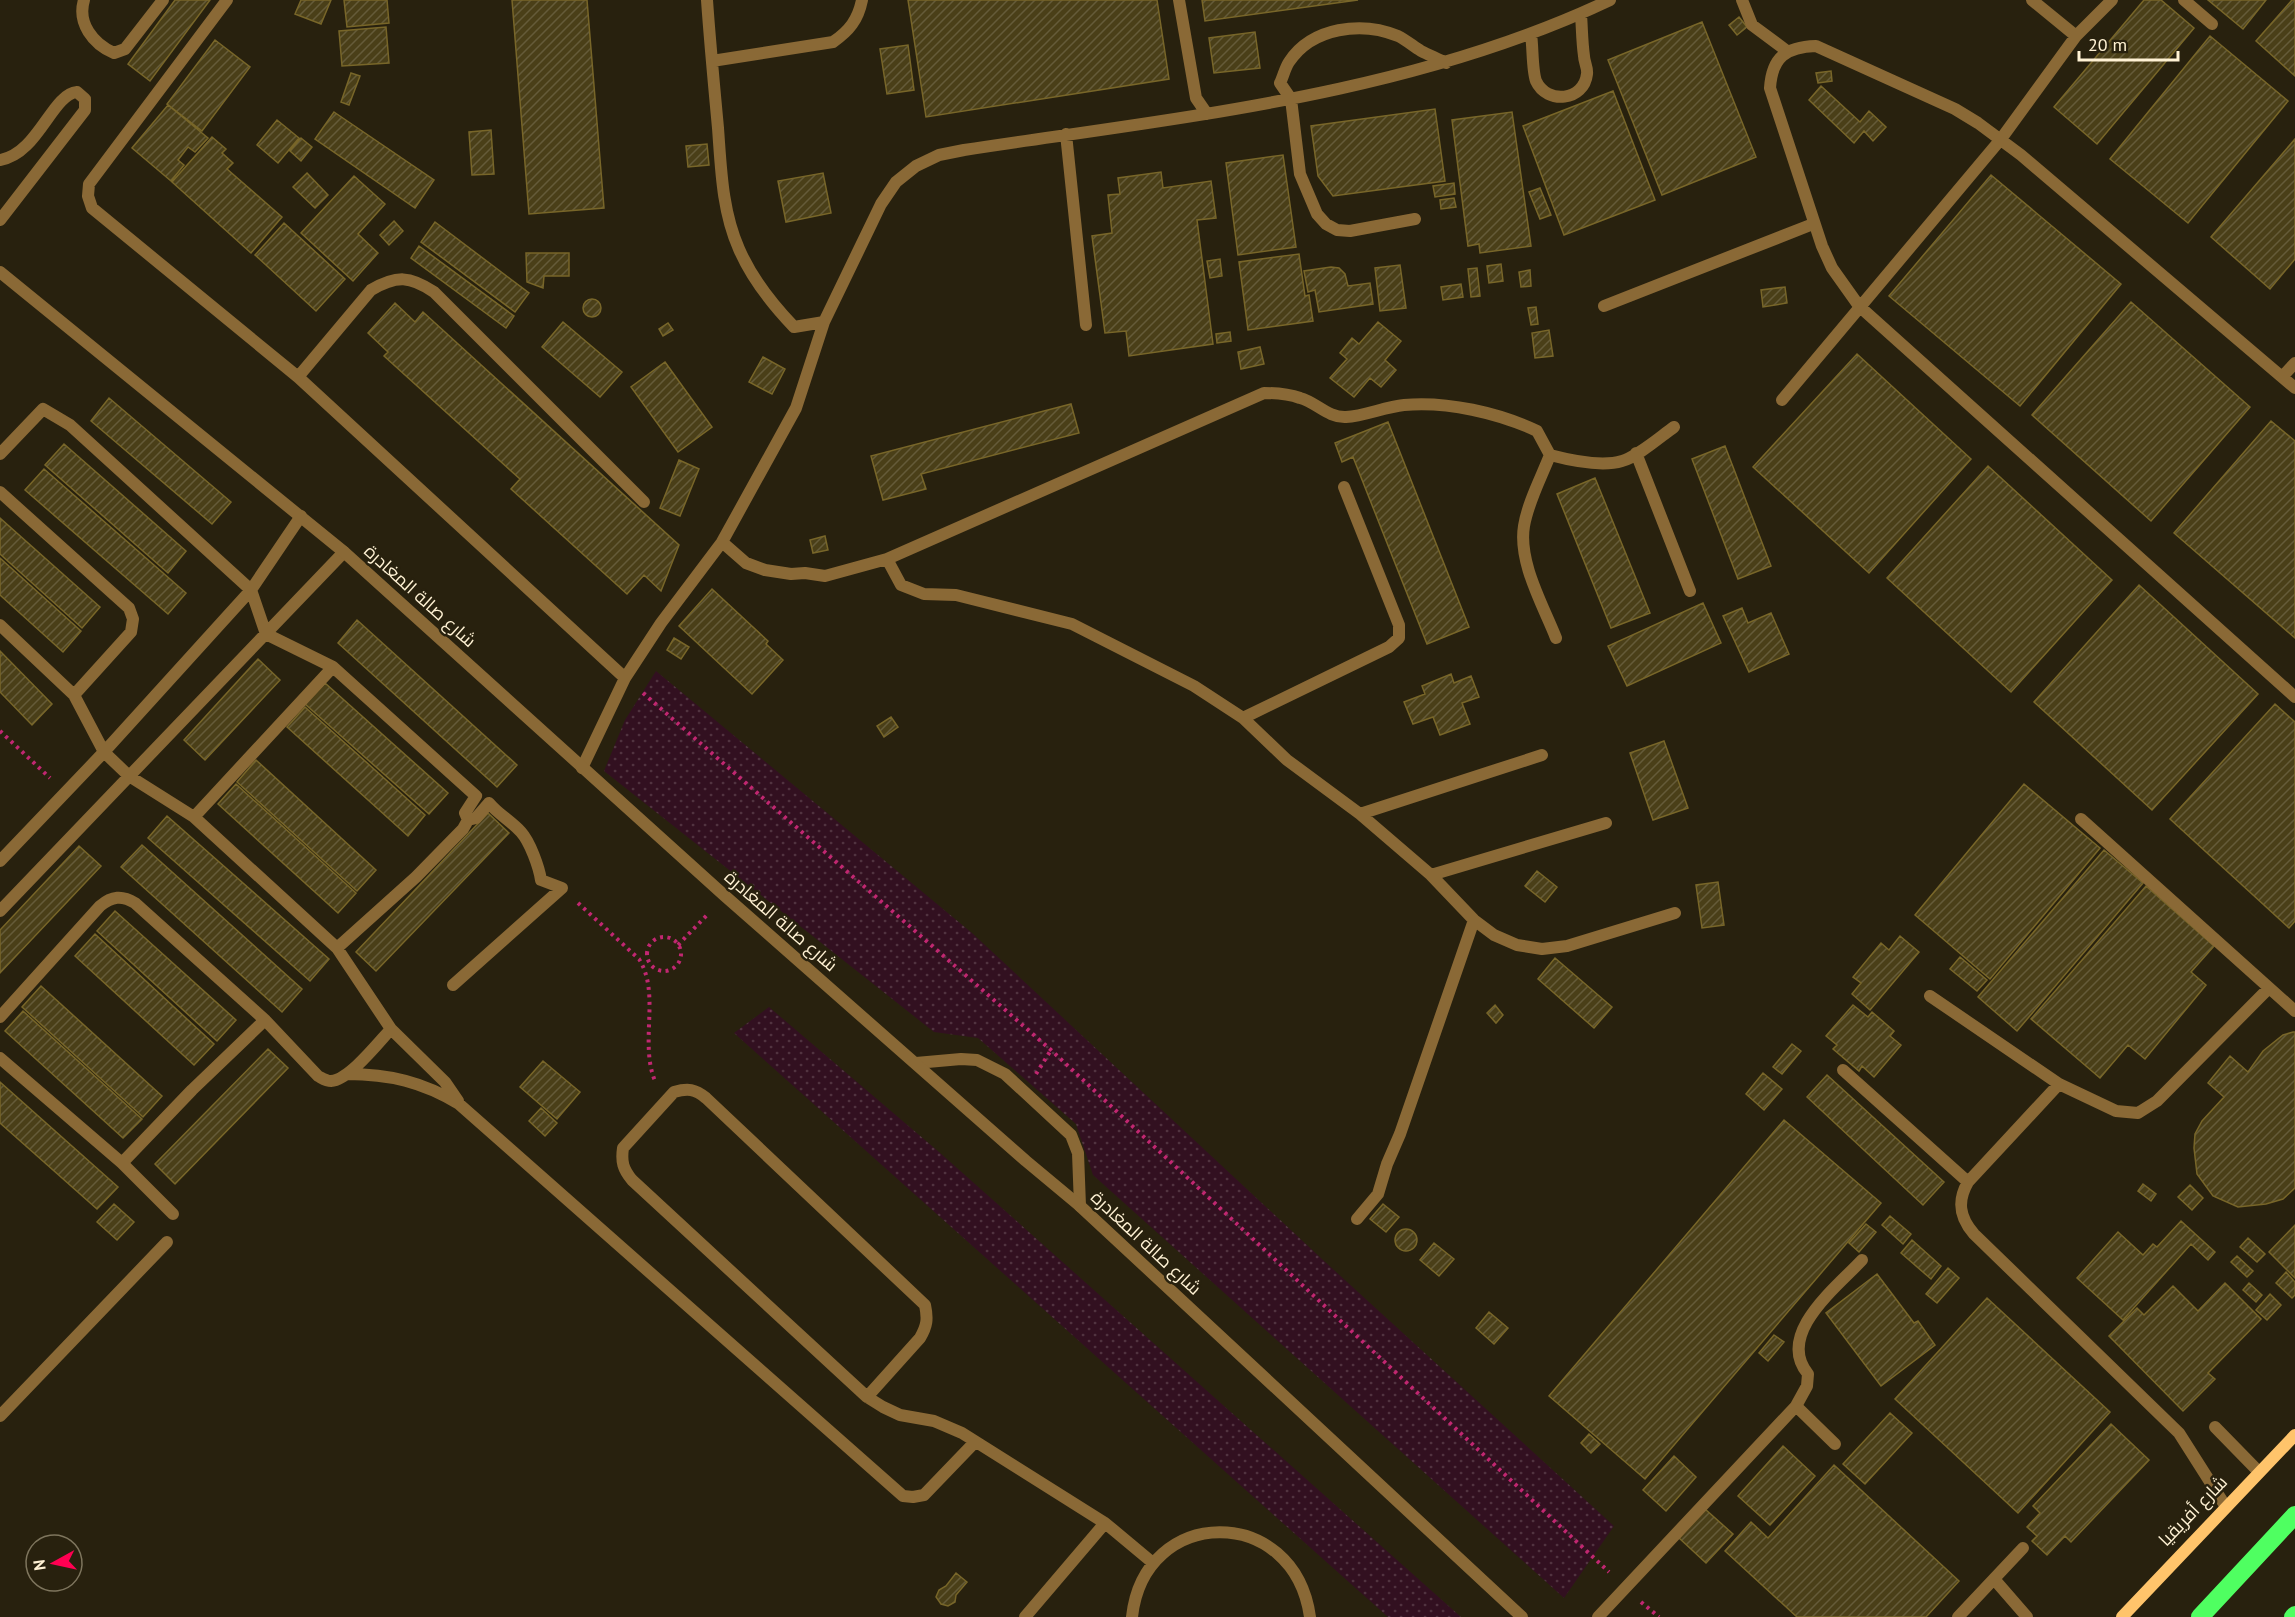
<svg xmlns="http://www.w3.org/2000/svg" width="2295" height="1617" viewBox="0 0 2295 1617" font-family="'PT Sans',Cairo,sans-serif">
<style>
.grass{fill:url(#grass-dots)}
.building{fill:url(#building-hatch);stroke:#786629;stroke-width:1.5}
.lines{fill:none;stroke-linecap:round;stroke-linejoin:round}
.path{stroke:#c12771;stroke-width:4;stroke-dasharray:3 4.5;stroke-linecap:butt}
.lane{stroke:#8a6936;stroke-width:12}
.street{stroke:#8a6936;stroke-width:12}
.secondary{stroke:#ffc46b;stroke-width:12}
.highway{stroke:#4fff61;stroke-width:18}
.labels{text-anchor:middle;stroke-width:5;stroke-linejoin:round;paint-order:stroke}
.street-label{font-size:18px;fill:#fff2d4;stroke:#28210e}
</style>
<defs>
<pattern id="grass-dots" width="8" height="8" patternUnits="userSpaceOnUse" patternTransform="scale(1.5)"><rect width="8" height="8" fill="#321020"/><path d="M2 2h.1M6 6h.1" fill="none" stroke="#513340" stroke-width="1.8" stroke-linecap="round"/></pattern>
<pattern id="building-hatch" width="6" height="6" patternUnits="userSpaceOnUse" patternTransform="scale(1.5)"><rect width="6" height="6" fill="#4a3f18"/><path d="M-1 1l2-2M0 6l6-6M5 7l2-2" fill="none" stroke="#655b39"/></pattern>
</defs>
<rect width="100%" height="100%" fill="#28210e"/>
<!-- grass -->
<path class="grass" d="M656,671L972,933L1323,1260L1614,1526L1564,1598L1093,1175L1076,1124L978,1038L934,1032L604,771L625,720Z
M769,1007L939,1152L1461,1617H1388L734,1033Z"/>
<!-- building -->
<path class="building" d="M175,0H210L150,81L128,64Z
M301,0H331L321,24L295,14Z
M344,0H387L389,23L347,27Z
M512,0H587L604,208L529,214Z
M908,0H1157L1169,79L926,117Z
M1202,0H1358L1205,21Z
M2144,0H2161L2194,28L2097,144L2054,107Z
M2208,0H2266L2243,29Z
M2292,0H2295V76L2256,41Z
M1739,17L1747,27L1737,35L1729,25Z
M1702,22L1756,157L1662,195L1608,60Z
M386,27L389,63L342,66L339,31Z
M1255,32L1260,68L1214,73L1209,38Z
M2210,36L2288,101L2188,223L2110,159Z
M215,40L250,67L202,131L167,104Z
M908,45L914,90L887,94L880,49Z
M1831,71L1832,81L1818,83L1816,73Z
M351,73L360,76L349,105L341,102Z
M1821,86L1860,122L1869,111L1886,127L1873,141L1864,131L1854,143L1809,100Z
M1613,91L1655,200L1564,235L1523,126Z
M168,105L208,138L195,152L188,147L178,160L184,165L171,181L132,148Z
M1435,109L1445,181L1333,196L1318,176L1311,126Z
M334,112L434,180L415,208L315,139Z
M1512,112L1531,246L1480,253L1479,244L1468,246L1452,120Z
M277,120L299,138L278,163L257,145Z
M491,130L494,174L472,175L469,132Z
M212,137L226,149L222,153L233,163L227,169L282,217L251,253L172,182Z
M301,138L312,147L301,161L290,151Z
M2295,139V259L2270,289L2211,237Z
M707,144L709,165L688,167L686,146Z
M1283,155L1296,247L1238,255L1226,163Z
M1161,172L1163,188L1211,181L1216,218L1197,220L1213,344L1129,356L1126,331L1105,333L1092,236L1112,233L1108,195L1120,194L1118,178Z
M307,173L328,195L315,208L293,187Z
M823,173L831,213L786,222L778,181Z
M1991,175L2121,284L2020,406L1889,296Z
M354,176L385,204L358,234L378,253L353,281L301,233Z
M1454,183L1455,194L1435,197L1433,186Z
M1540,188L1551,215L1540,219L1529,192Z
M1454,198L1456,207L1441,209L1440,200Z
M394,221L403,231L389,245L380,235Z
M435,222L529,293L515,312L421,242Z
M284,223L345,279L316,311L255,255Z
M419,246L514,316L506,328L411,258Z
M526,253H569V276H544L543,288L527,282Z
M1299,254L1305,296L1309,295L1313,321L1248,330L1239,262Z
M1220,259L1222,276L1210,278L1207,261Z
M1501,264L1503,281L1489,283L1487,266Z
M1400,265L1406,308L1380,311L1375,268Z
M1331,267L1339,268L1345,274L1348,286L1370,283L1373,304L1319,312L1315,290L1308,292L1304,271Z
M1477,268L1480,296L1471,297L1468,269Z
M1530,270L1531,286L1521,287L1519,272Z
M1461,284L1463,297L1443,300L1441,287Z
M1785,287L1787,303L1763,307L1761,290Z
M583 308a9 9 0 1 1 18 0a9 9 0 1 1-18 0Z
M2131,302L2250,407L2151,521L2032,415Z
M395,303L415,322L423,312L679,545L661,591L644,575L627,594L511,489L520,479L384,356L388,352L368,333Z
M1536,307L1538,324L1531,325L1528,308Z
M563,322L622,372L600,397L542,347Z
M1378,322L1401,341L1385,360L1396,370L1381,387L1370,378L1354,397L1330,378L1347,359L1340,353L1352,338L1359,344Z
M668,323L673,330L663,336L659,329Z
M1549,330L1553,356L1535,358L1532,333Z
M1230,332L1231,341L1217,343L1216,334Z
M1260,347L1264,364L1241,369L1238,352Z
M1857,354L1971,459L1869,573L1753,467Z
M763,357L785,369L772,394L749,382Z
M665,362L712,427L678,452L631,387Z
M109,398L231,502L212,524L91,421Z
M1071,404L1079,433L921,474L926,489L883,500L871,456Z
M2271,421L2295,441V638L2174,533Z
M1388,422L1469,627L1427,644L1353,457L1342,462L1335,443Z
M64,444L186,551L168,573L45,465Z
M1725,446L1771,566L1738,579L1692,459Z
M679,460L699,469L680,516L660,508Z
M1988,466L2112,580L2011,692L1887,578Z
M44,469L186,593L168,614L25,490Z
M1595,478L1650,613L1611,628L1557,494Z
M0,518L100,607L82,628L0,554Z
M825,536L828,550L813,553L810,540Z
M0,558L81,631L63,652L0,595Z
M2139,585L2258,694L2152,810L2034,702Z
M712,589L768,641L766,644L783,660L752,694L679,626Z
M1703,603L1721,643L1627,686L1608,646Z
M1742,608L1748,623L1771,613L1789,654L1749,672L1723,616Z
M357,620L517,765L497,787L338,643Z
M674,638L689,647L681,659L667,650Z
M0,651L52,704L32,725L0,692Z
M258,659L280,680L205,760L184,740Z
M1451,674L1454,683L1471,676L1479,697L1462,703L1470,724L1440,735L1433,717L1413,724L1404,702L1425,694L1422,686Z
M325,683L448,793L429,814L305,704Z
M2275,704L2295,722V921L2289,928L2170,819Z
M305,707L425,815L408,836L287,727Z
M891,717L898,727L884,737L877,726Z
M1664,741L1688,808L1653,820L1630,753Z
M256,760L376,870L357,891L237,782Z
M236,784L356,893L338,913L218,804Z
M2024,784L2100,848L1990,979L1915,915Z
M488,813L509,833L376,971L356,952Z
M167,816L329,959L310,981L148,838Z
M142,845L302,989L282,1012L121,867Z
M79,846L101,866L0,973V930Z
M2104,850L2143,883L2017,1031L1978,997Z
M1537,871L1557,887L1545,902L1525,886Z
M1718,882L1724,925L1702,928L1696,885Z
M2146,886L2214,946L2191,972L2206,985L2145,1059L2128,1045L2100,1078L2031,1019Z
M115,911L236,1020L217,1041L97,931Z
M95,934L214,1044L194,1065L75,956Z
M1900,936L1919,952L1870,1010L1852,994L1861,983L1853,977L1881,943L1889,950Z
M1960,957L1987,980L1977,991L1950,969Z
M1555,958L1612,1007L1594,1028L1538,979Z
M41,986L162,1096L143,1117L22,1007Z
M1495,1005L1503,1015L1496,1023L1487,1013Z
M1853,1005L1868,1017L1872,1012L1894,1031L1890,1036L1901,1045L1874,1077L1862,1066L1859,1071L1833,1049L1837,1045L1826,1036Z
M23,1011L142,1119L123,1138L5,1031Z
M2293,1032H2295V1188L2283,1199L2266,1204L2238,1207L2213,1196L2197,1174L2194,1148L2195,1134L2202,1121L2224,1097L2208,1083L2230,1056L2248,1072L2263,1051L2283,1035Z
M1792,1044L1801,1051L1782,1074L1773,1067Z
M268,1049L288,1068L175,1184L155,1164Z
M543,1061L580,1092L557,1119L520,1087Z
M1763,1073L1782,1089L1764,1110L1746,1094Z
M1827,1075L1944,1182L1923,1205L1807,1097Z
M0,1082L118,1187L97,1209L0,1123Z
M541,1108L557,1123L545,1136L529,1121Z
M1784,1120L1881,1203L1645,1479L1549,1396Z
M2143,1184L2156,1194L2151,1201L2138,1191Z
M2190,1185L2203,1198L2192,1210L2178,1197Z
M114,1204L134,1222L117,1240L97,1222Z
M1383,1204L1399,1217L1386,1232L1370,1219Z
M1890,1216L1911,1234L1903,1244L1882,1225Z
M2181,1221L2215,1252L2208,1260L2191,1244L2123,1320L2077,1278L2118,1232L2143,1255L2153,1244L2157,1247Z
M1866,1224L1876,1232L1859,1252L1849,1243Z
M2295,1225V1278L2269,1252Z
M1395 1240a11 11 0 1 1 22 0a11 11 0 1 1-22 0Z
M2248,1238L2265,1254L2257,1262L2240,1247Z
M1912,1240L1941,1266L1931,1279L1901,1253Z
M1434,1243L1454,1259L1439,1276L1420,1260Z
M2237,1256L2253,1271L2247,1277L2231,1262Z
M1948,1268L1959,1278L1937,1303L1926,1294Z
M2286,1272L2295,1282V1295L2292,1298L2276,1283Z
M1877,1274L1914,1323L1918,1321L1935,1345L1881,1386L1826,1313Z
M2225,1283L2261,1319L2208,1373L2215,1379L2183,1411L2109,1336L2137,1308L2144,1315L2173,1286L2198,1311Z
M2249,1283L2262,1295L2256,1302L2243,1290Z
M2270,1294L2281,1305L2267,1320L2256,1310Z
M1987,1298L2110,1412L2018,1513L1895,1399Z
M1489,1312L1508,1328L1494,1344L1476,1328Z
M1774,1335L1784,1342L1768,1361L1759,1353Z
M1890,1413L1912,1433L1865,1484L1843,1464Z
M2111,1424L2149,1460L2071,1542L2065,1536L2047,1555L2032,1541L2037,1536L2027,1527L2040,1513L2033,1506Z
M1589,1434L1600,1444L1591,1453L1581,1443Z
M1783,1446L1815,1476L1770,1525L1738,1496Z
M1674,1456L1696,1477L1666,1511L1643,1490Z
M1834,1465L1959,1581L1926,1617H1797L1725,1551L1751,1522L1768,1538Z
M1705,1509L1733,1534L1706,1563L1679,1538Z
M956,1573L967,1582L956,1595L955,1602L948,1606L941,1604L936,1597L939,1590L946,1586Z"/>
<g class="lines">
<!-- path -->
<path class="path" d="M643,693L1051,1050L1609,1572
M0,731L50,778
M578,903L639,959C661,994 639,1042 655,1081
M647 954a17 17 0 1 1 34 0a17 17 0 1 1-34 0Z
M678,945L709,913
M1036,1074L1051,1050
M1641,1602L1659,1617"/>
<!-- lane -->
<path class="lane" d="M84,0C77,23 93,44 114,53L125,49L163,0
M227,0L89,184L88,196L92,208L298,377L625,678
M707,0C710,43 714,85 718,128C721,168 722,211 739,249C752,279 771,303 794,327L824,322
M1179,0L1196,98L1207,114
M1742,0L1752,25L1787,51
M2032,0L2076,36
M2184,0L2212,24
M1531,34C1533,47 1532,70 1536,81C1547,105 1584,101 1587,74C1588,68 1584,62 1584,56C1582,42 1582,28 1581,14
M712,61L833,42C849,31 858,20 862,0
M1066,134L1086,325
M0,160C38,154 52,94 77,92L85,99V110L0,220
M1415,219L1350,231L1337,230L1326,224L1317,214L1300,174L1291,99L1280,83C1283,77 1285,68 1289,62C1312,27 1362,21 1398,36C1406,40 1413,46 1421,51C1429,55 1438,59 1446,63
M1604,306L1813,224
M298,377L371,290C397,275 410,276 434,292L644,502
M2282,377L2295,363
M2295,388L2021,155L1978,123L1955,109L1816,46C1786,47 1772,57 1770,88L1822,246L1832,268L1859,306L2295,697
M1782,400L2001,139L2076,36L2112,0
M1636,453L1690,591
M0,454L43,409L70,425L251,590L266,634L333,667L476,796L465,813L468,820L463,829L416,877L337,948
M1550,455C1541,478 1528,502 1524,526C1518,562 1543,605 1556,638
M0,492L129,608L133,619L131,632L74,695
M722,542L746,563L765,570L791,574L805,573L825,576L887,559L1264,393C1276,393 1289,394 1300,398C1316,402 1328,418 1346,417C1364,416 1385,407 1404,405C1447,401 1499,413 1537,431L1550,455C1569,460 1602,467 1622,461C1637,457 1660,437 1674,427
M887,559L901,585L924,594L956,595L1072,624L1194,686L1243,718L1287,760L1360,814L1431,875L1474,920L1494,935L1517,945L1542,949L1567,946L1675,913
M0,625L74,695L104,752L129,776L194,817L337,948L391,1029L445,1082L458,1101
M1243,718L1389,647L1399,638V625L1344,487
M582,768L625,678L661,623L722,542L796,408L824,322L881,204L896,182L916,166L939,155L964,150C1181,117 1410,95 1610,0
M1360,814L1542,755
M194,817L333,667
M2081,819L2295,1011
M0,861L104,752L251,590L301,516
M1431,875L1606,823
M0,911L344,552
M453,985L562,888L541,880C539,867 530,842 521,832C511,821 498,814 489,803L476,818L468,820
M1930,996L2059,1084L2116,1111L2138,1113L2157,1101L2269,988
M0,1017L100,906C112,896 122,895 135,903L265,1020L318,1076C322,1078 326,1081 331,1081C349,1080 378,1043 391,1029
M0,1058L122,1163L173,1214
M916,1063L961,1059L977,1060L1005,1074L1071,1135L1078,1153L1080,1206
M1843,1070L1968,1182
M347,1074C389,1074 423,1082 459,1104L903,1496L913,1497L924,1495L975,1442
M2059,1084L1968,1182C1957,1201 1959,1217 1974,1234L2179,1433L2226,1507
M122,1163L192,1090L265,1020
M1357,1219L1378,1194L1387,1164L1400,1134L1474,920
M867,1397L920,1338C927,1326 928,1319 925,1305L706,1098C695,1089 688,1088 674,1092L623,1148C621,1162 623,1169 632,1180L867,1397L883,1407L900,1415L934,1421L962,1433L1105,1523L1153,1563
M1796,1406L1835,1444
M2215,1427L2259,1472
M1994,1579L2027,1617
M1025,1617L1105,1523
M1132,1617C1144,1505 1294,1503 1310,1617
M1598,1617L1796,1406L1807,1386L1808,1374C1775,1334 1837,1287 1862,1260
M1958,1617L2023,1548"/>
<!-- street -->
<path class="street" d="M0,272L344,552L725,896L1026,1161L1080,1206L1522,1617
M0,1416L167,1242"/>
<!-- secondary -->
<path class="secondary" d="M2122,1617L2295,1435"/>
<!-- highway -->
<path class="highway" d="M2200,1617L2295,1515
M2293,1617L2295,1615"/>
</g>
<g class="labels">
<!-- street labels -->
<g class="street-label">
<text transform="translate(420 596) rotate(42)" y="6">شارع صالة المغادرة</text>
<text transform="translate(781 921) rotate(41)" y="6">شارع صالة المغادرة</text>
<text transform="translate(1146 1243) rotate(43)" y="6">شارع صالة المغادرة</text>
<text transform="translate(2193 1511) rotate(-46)" y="6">شارع أفريقيا</text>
</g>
</g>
<!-- north arrow -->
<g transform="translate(54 1563) rotate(262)"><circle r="28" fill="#28210e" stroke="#7e755d" stroke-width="1.5"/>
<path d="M0-4.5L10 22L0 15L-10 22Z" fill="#ff0052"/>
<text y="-9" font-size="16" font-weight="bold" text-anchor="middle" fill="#fff2d4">N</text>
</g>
<!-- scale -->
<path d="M2079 51v9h99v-9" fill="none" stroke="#fff2d4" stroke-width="3"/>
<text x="2088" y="51" font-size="18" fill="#fff2d4" stroke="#28210e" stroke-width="4.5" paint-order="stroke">20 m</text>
</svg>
